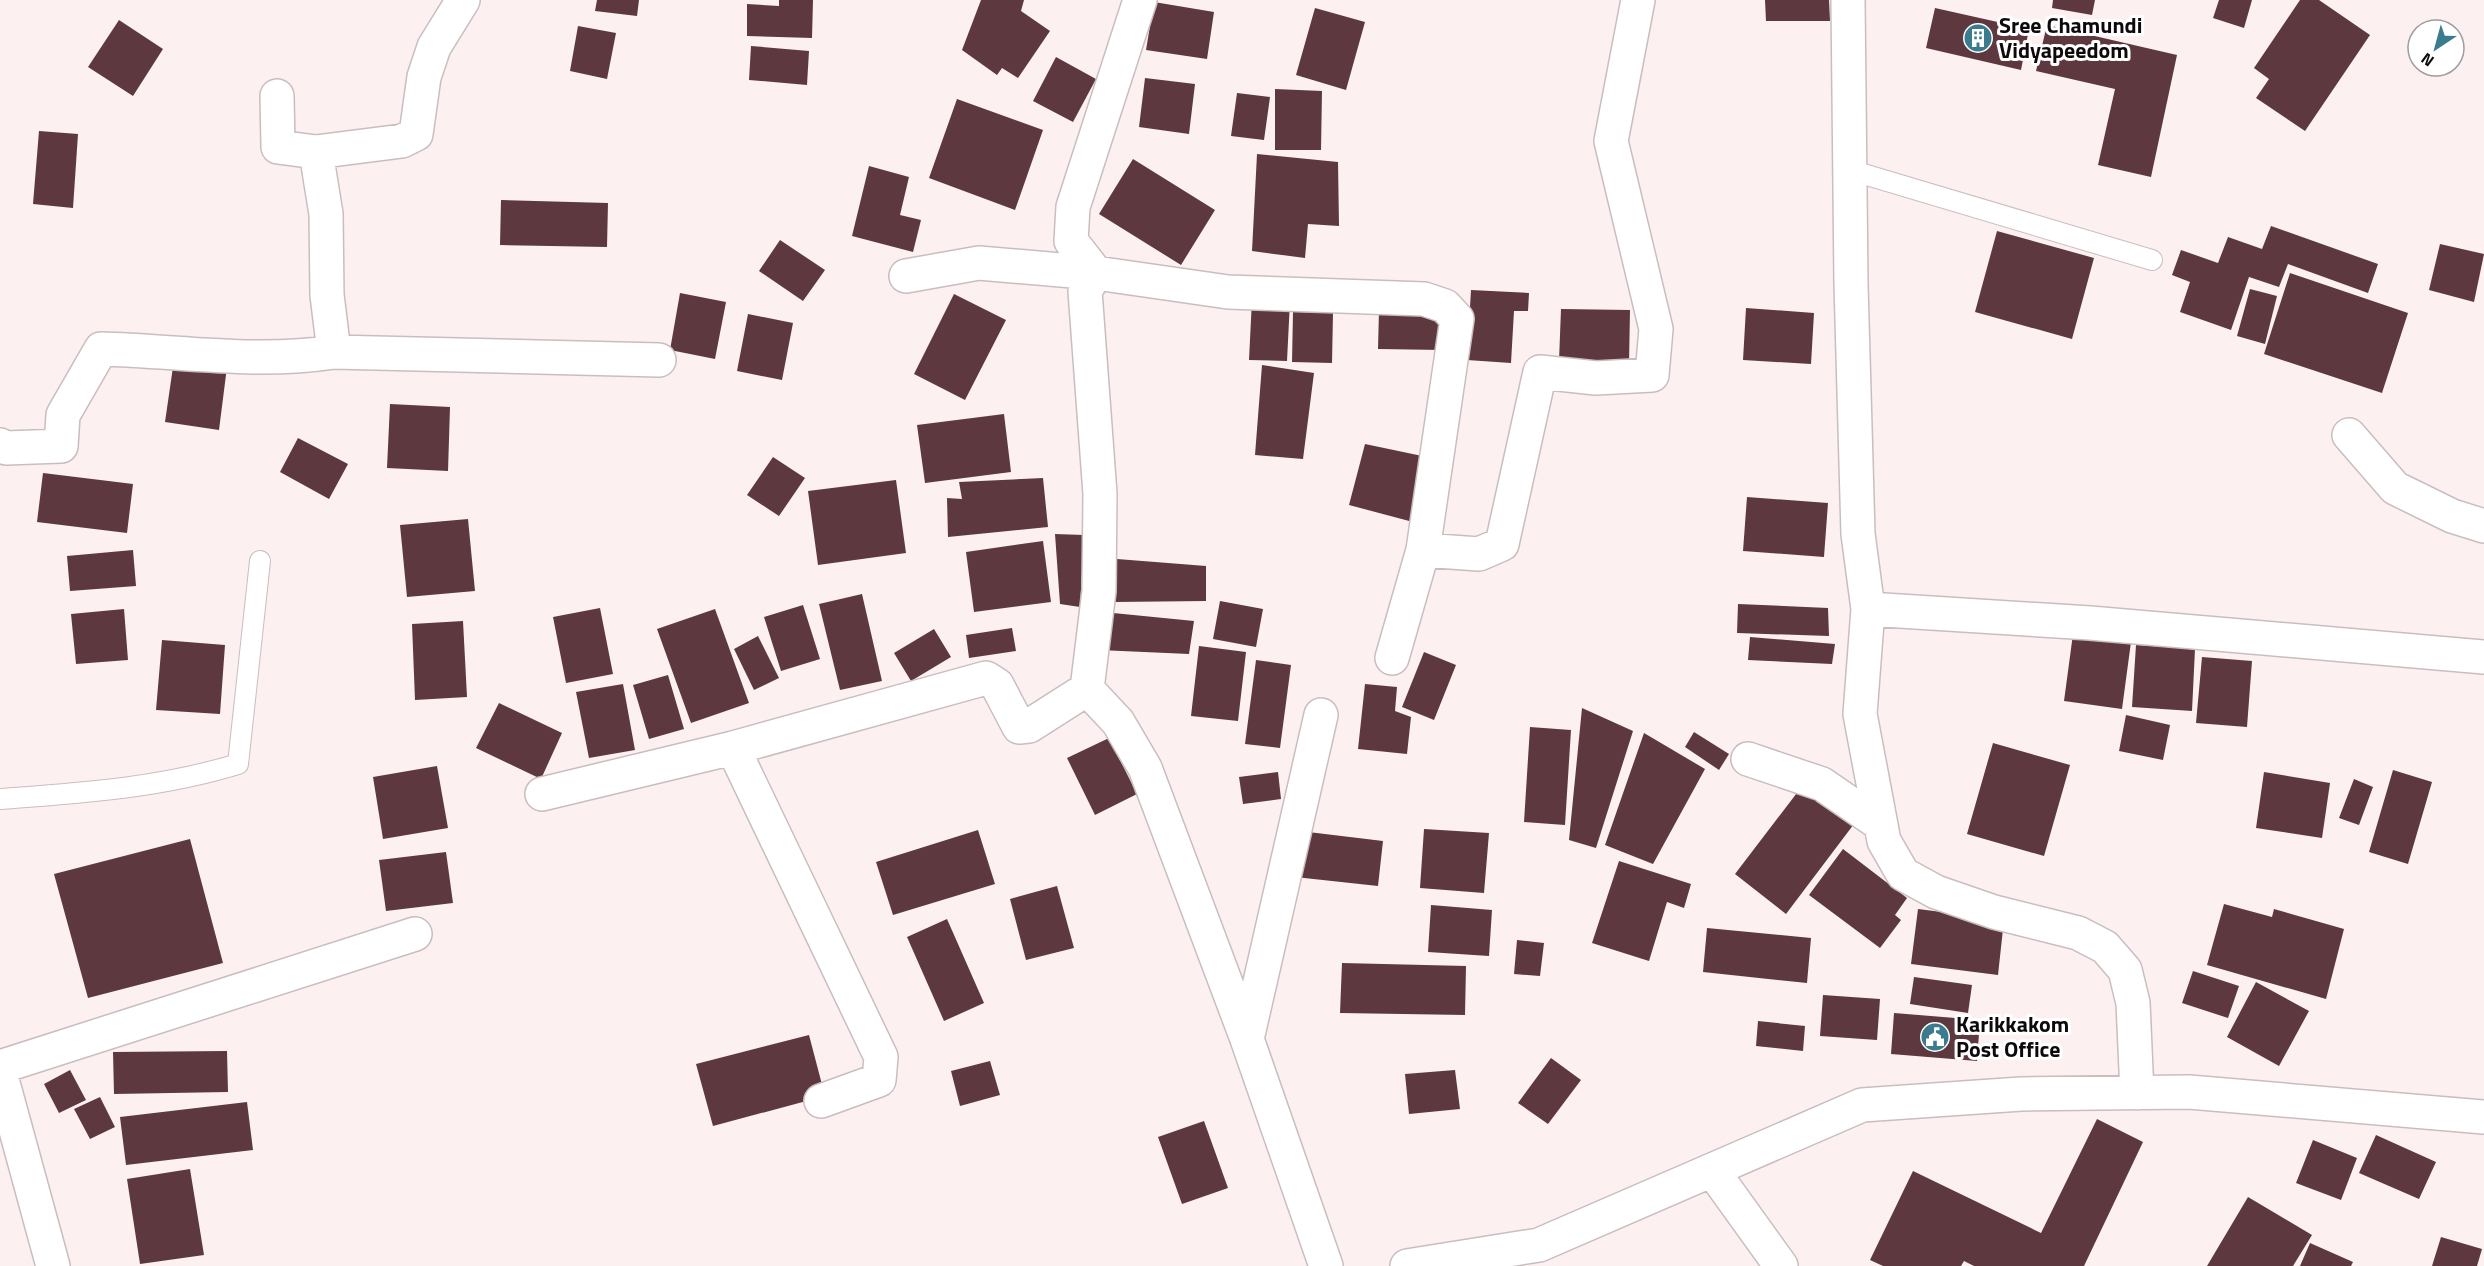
<svg xmlns="http://www.w3.org/2000/svg" width="2484" height="1266" viewBox="0 0 2484 1266" font-family="'Titillium Web',sans-serif">
<style>
.building{fill:#5d393f}
.lines{fill:none;stroke-linecap:round;stroke-linejoin:round}
.service-casing{stroke:#c9bebf;stroke-width:22}
.minor-casing{stroke:#c9bebf;stroke-width:36}
.service{stroke:#fff;stroke-width:20}
.minor{stroke:#fff;stroke-width:33}
.labels{text-anchor:middle;stroke-width:6;stroke-linejoin:round;paint-order:stroke}
.poi-label{font-size:22px;font-weight:bold;fill:#0e0a0b;stroke:#fff;text-anchor:start}
</style>
<rect width="100%" height="100%" fill="#fcf0f1"/>
<!-- building -->
<path class="building" d="M597,0H639L637,16L595,11Z
M779,0H813L812,38L747,36V4L779,6Z
M981,0H1024L1021,11L1050,31L1018,78L1002,68L997,75L962,50Z
M1765,0H1829L1830,21H1766Z
M2053,0H2095L2092,15L2052,8Z
M2219,0H2252L2244,28L2213,18Z
M2300,0H2319L2370,35L2305,131L2256,98L2269,79L2254,68Z
M1154,2L1214,12L1207,59L1146,50Z
M1315,8L1365,22L1346,90L1296,75Z
M1935,8L2029,29L2021,70L1926,48Z
M119,20L163,49L133,96L88,67Z
M2047,25L2177,55L2151,177L2098,165L2115,89L2036,71Z
M578,26L616,33L607,79L570,71Z
M751,46L809,51L807,85L749,80Z
M1056,57L1096,79L1073,122L1033,101Z
M1145,78L1195,84L1189,134L1139,127Z
M1275,89L1322,91L1321,150H1275Z
M1237,93L1270,97L1264,140L1231,136Z
M957,99L1043,130L1015,210L929,178Z
M39,131L78,134L73,208L33,204Z
M1257,154L1338,162L1339,226L1308,224L1305,258L1252,251Z
M1133,159L1215,210L1181,265L1099,214Z
M869,166L909,177L900,215L921,220L913,252L852,236Z
M501,200L608,203L607,247L500,245Z
M2271,226L2378,264L2368,293L2288,264L2279,287L2249,277L2231,330L2180,312L2190,282L2172,275L2181,250L2218,263L2228,237L2262,249Z
M1997,231L2094,258L2072,339L1975,312Z
M780,240L825,270L803,301L759,271Z
M2440,244L2484,254L2474,302L2429,290Z
M2290,273L2408,313L2382,393L2264,354Z
M2250,289L2277,296L2265,344L2237,336Z
M1471,290L1529,293L1528,311H1514L1511,363L1467,360Z
M680,293L726,302L715,359L670,350Z
M954,294L1006,320L965,400L914,374Z
M1252,299L1290,301L1287,361L1249,360Z
M1746,308L1814,313L1811,364L1743,360Z
M1561,309L1630,310L1629,364L1559,361Z
M1379,310L1443,313L1442,350L1378,349Z
M1293,312L1333,313L1332,363L1292,362Z
M748,314L793,323L782,380L737,371Z
M174,360L227,367L219,430L165,422Z
M1262,365L1314,373L1303,459L1255,455Z
M390,404L450,407L448,471L387,468Z
M1004,414L1011,472L925,483L917,425Z
M298,438L348,464L329,499L280,472Z
M1365,444L1427,457L1413,522L1349,505Z
M773,457L805,478L779,516L747,495Z
M43,473L133,484L127,533L37,522Z
M1043,478L1048,527L948,537L947,498L962,499L959,482Z
M896,480L906,553L818,565L808,491Z
M1747,497L1828,503L1824,557L1743,551Z
M468,519L475,591L407,597L400,525Z
M1055,534L1084,535L1080,607L1060,604Z
M1043,541L1051,602L974,612L966,552Z
M133,550L136,586L70,591L67,556Z
M1117,559L1206,566V601L1114,602Z
M862,594L882,681L840,690L819,604Z
M1220,601L1263,609L1256,647L1213,639Z
M1738,604L1828,608L1829,636L1737,633Z
M803,605L820,659L781,671L764,617Z
M600,608L613,674L566,683L553,617Z
M124,609L128,660L76,664L71,614Z
M715,609L749,703L691,723L657,629Z
M1103,612L1194,621L1189,654L1099,650Z
M463,621L467,697L415,700L412,624Z
M1012,628L1016,651L969,658L966,635Z
M934,629L951,657L911,681L894,653Z
M2073,634L2131,642L2122,709L2064,701Z
M758,636L779,678L754,690L734,649Z
M1750,637L1835,644L1832,664L1748,660Z
M162,640L225,645L220,714L156,710Z
M2136,645L2195,649L2192,711L2132,707Z
M1199,646L1246,652L1238,721L1191,716Z
M1424,652L1456,665L1434,720L1402,707Z
M2202,657L2252,661L2247,727L2196,723Z
M1256,660L1291,665L1280,748L1245,744Z
M668,675L684,729L649,739L633,685Z
M623,684L635,750L589,758L576,692Z
M1365,684L1397,687L1395,711L1411,717L1407,754L1358,749Z
M499,703L562,733L541,779L476,748Z
M1582,708L1633,731L1596,848L1569,840Z
M2126,715L2170,725L2163,760L2119,751Z
M1530,727L1571,730L1565,825L1524,822Z
M1694,732L1729,754L1719,770L1685,747Z
M1644,733L1705,769L1653,864L1605,845Z
M1109,738L1137,794L1095,815L1067,758Z
M1993,743L2070,765L2044,856L1967,834Z
M437,766L448,828L383,839L373,777Z
M2393,770L2432,782L2408,864L2369,852Z
M1278,772L1281,799L1243,804L1239,777Z
M2264,772L2330,783L2322,838L2256,828Z
M2354,779L2373,787L2359,825L2339,818Z
M1806,781L1857,820L1786,914L1735,874Z
M1424,829L1489,833L1484,893L1420,888Z
M978,830L995,884L893,915L876,862Z
M1300,831L1383,841L1378,886L1295,877Z
M190,839L223,963L88,998L54,874Z
M1843,849L1907,898L1895,915L1901,920L1880,948L1809,895Z
M446,852L453,903L386,911L379,860Z
M1619,861L1691,884L1684,908L1667,902L1649,961L1592,943Z
M1057,886L1074,948L1026,960L1010,899Z
M2224,904L2272,917L2274,909L2344,929L2326,999L2207,965Z
M1431,905L1492,910L1489,956L1428,952Z
M1918,909L2004,920L1998,975L1911,964Z
M947,919L984,1003L944,1021L907,937Z
M1707,928L1811,938L1807,983L1703,972Z
M1517,940L1544,943L1540,976L1514,974Z
M1342,963L1466,966L1465,1015L1340,1013Z
M2193,971L2239,986L2228,1018L2182,1003Z
M1914,977L1972,985L1968,1013L1910,1004Z
M2256,982L2309,1011L2279,1066L2227,1037Z
M1823,995L1880,999L1877,1040L1820,1036Z
M1894,1013L1980,1020L1977,1061L1891,1054Z
M1758,1021L1805,1026L1803,1051L1756,1046Z
M809,1035L825,1096L713,1126L696,1064Z
M227,1051L228,1092L114,1094L113,1052Z
M1551,1058L1581,1080L1548,1124L1518,1103Z
M990,1061L1000,1095L960,1106L951,1071Z
M70,1070L86,1100L59,1113L44,1084Z
M1455,1070L1460,1109L1409,1114L1405,1074Z
M100,1097L115,1127L90,1139L74,1109Z
M247,1102L253,1150L126,1165L120,1117Z
M2097,1119L2143,1142L2084,1266H1974L1964,1261L1961,1266H1883L1870,1260L1913,1171L2041,1233Z
M1204,1121L1228,1188L1182,1204L1158,1137Z
M2376,1135L2436,1162L2419,1199L2359,1173Z
M2313,1140L2357,1158L2341,1200L2296,1183Z
M190,1169L204,1255L140,1264L127,1179Z
M2248,1197L2312,1235L2293,1266H2207Z
M2441,1237L2482,1249L2477,1266H2432Z
M2310,1243L2353,1262L2351,1266H2300Z"/>
<g class="lines">
<!-- service casing -->
<g class="service-casing">
<path id="service" d="M1850,170L2152,260
M0,799C81,793 160,788 238,764L260,561"/>
</g>
<!-- minor casing -->
<g class="minor-casing">
<path id="minor" d="M1140,0L1073,207L1071,241L1096,273L1228,292L1424,299L1445,306L1457,319L1423,550L1392,658
M1848,0L1851,284L1858,534L1868,609L1860,714L1884,841L1903,874L1936,892L1994,912L2078,933L2105,947L2125,970L2133,1003L2137,1093
M316,152L402,141L416,134L424,77L434,47L463,0
M334,352L659,360
M2349,435L2395,488L2452,516L2484,526
M0,445L6,448L61,446L63,415L101,349C179,351 256,364 334,352L327,295L326,214L316,152L278,147L277,96
M1423,550L1479,554L1502,544L1540,372L1596,378L1652,375L1656,329L1611,141L1638,0
M1868,609L2090,623L2484,657
M1087,689L1118,722L1145,768L1247,1039
M1321,715L1247,1039L1326,1266
M733,748L881,1057L879,1080L821,1101
M1748,759L1822,784L1880,824
M542,794L733,748L986,678L997,685L1019,727L1029,726L1087,689L1099,591L1100,494L1085,291L1096,273L979,263L906,276
M0,1067L415,934
M0,1072L53,1266
M1712,1170L1781,1266
M1407,1266L1539,1245L1862,1105L2021,1094L2189,1092L2484,1117"/>
</g>
<!-- service -->
<use href="#service" class="service"/>
<!-- minor -->
<use href="#minor" class="minor"/>
</g>
<!-- icons -->
<defs>
<g id="building-disc" transform="scale(1.5)"><circle r="9.5" fill="#3a7c8d" stroke="#fff"/><path d="M-4-6H4V6H1V3H-1V6H-4ZM-2.5-4.3h1.7v1.8h-1.7ZM.8-4.3h1.7v1.8H.8ZM-2.5-1h1.7V.8h-1.7ZM.8-1h1.7V.8H.8Z" fill="#fff"/></g>
<g id="civic-disc" transform="scale(1.5)"><circle r="9.5" fill="#3a7c8d" stroke="#fff"/><path d="M-.6-6.5H3V-4.5H.6V-3L4-1V1h2V6H-6V1h2V-1L-.6-3ZM-1.2 2.5V6h2.4V2.5Z" fill="#fff"/></g>
</defs>
<g fill-rule="evenodd">
<use href="#building-disc" x="1978" y="38"/>
<use href="#civic-disc" x="1935" y="1037"/>
</g>
<g class="labels">
<!-- poi labels -->
<g class="poi-label">
<text x="1999" y="33">Sree Chamundi<tspan x="1999" dy="25">Vidyapeedom</tspan></text>
<text x="1956" y="1032">Karikkakom<tspan x="1956" dy="25">Post Office</tspan></text>
</g>
</g>
<!-- north arrow -->
<g transform="translate(2436 48) rotate(216)"><circle r="28" fill="#ffffff" stroke="#9f9d9d" stroke-width="1.5"/>
<path d="M0-4.5L10 22L0 15L-10 22Z" fill="#3a7c8d"/>
<text y="-9" font-size="16" font-weight="bold" text-anchor="middle" fill="#0e0a0b">N</text>
</g>
</svg>
